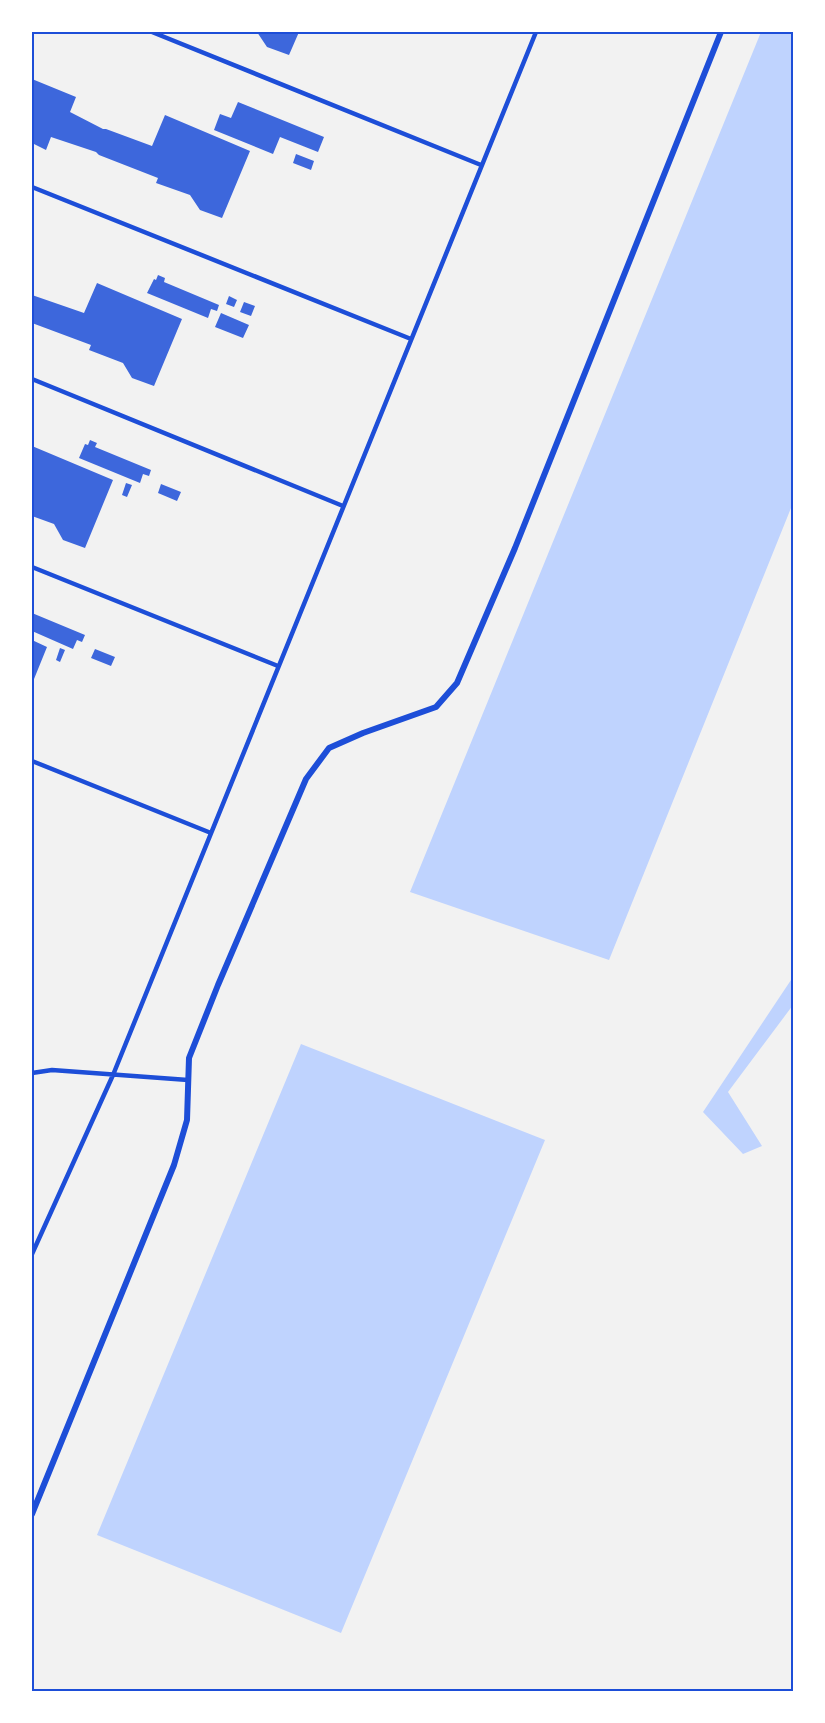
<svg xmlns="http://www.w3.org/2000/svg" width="825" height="1723" viewBox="0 0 825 1723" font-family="Ubuntu,sans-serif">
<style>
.water{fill:#bfd3fe}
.building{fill:#3d67dc}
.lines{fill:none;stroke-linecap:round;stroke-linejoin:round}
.service{stroke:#1d4ed8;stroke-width:4.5}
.minor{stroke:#1d4ed8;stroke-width:6}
.neatline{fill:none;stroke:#1d4ed8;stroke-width:2}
</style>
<rect width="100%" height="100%" fill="#f2f2f2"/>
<!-- water -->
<path class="water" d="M761,32H793V503L609,960L410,892Z
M793,977V1005L728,1092L762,1146L743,1154L703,1112Z
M301,1044L545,1140L341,1633L97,1535Z"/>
<!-- building -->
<path class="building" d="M257,32H299L289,55L267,47Z
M32,79L76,97L70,112L103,129H106L152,146L165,115L250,151L222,218L200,210L190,195L156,183L158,178L99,155L96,152L51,137L46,150L32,143Z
M238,102L324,137L318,152L280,137L273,154L214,130L220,114L231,118Z
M296,154L314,161L311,170L293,163Z
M158,275L165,278L164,282L219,305L217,311L211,309L208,318L147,293L154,279L156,280Z
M97,283L182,319L154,386L132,378L123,363L89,350L91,345L32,323V295L84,313Z
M229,296L237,300L234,307L226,304Z
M244,302L255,306L251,316L240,312Z
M221,313L249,325L243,338L215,327Z
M90,440L97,443L95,447L151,470L149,476L143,474L140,483L79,458L85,444L88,445Z
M32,446L113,480L85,548L63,540L54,524L32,516Z
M126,483L132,485L127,497L122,495Z
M161,484L181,492L177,501L158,493Z
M32,613L85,635L82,642L77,640L73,649L32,631Z
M32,640L47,647L32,684Z
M60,648L65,650L60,662L56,660Z
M95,649L115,657L111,666L91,658Z"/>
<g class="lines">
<!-- service -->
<path class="service" d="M152,32L481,165
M32,187L411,339
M32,379L343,506
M32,567L278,666
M32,761L211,833
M32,1073L52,1070L188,1080
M32,1254L113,1075L536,32"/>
<!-- minor -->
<path class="minor" d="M32,1514L174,1165L187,1120L189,1058L218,985L306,779L329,748L363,733L436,707L457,683L515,548L721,32"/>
</g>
<!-- border -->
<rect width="825" height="1723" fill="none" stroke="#ffffff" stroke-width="66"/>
<rect x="33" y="33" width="759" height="1657" class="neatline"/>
</svg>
